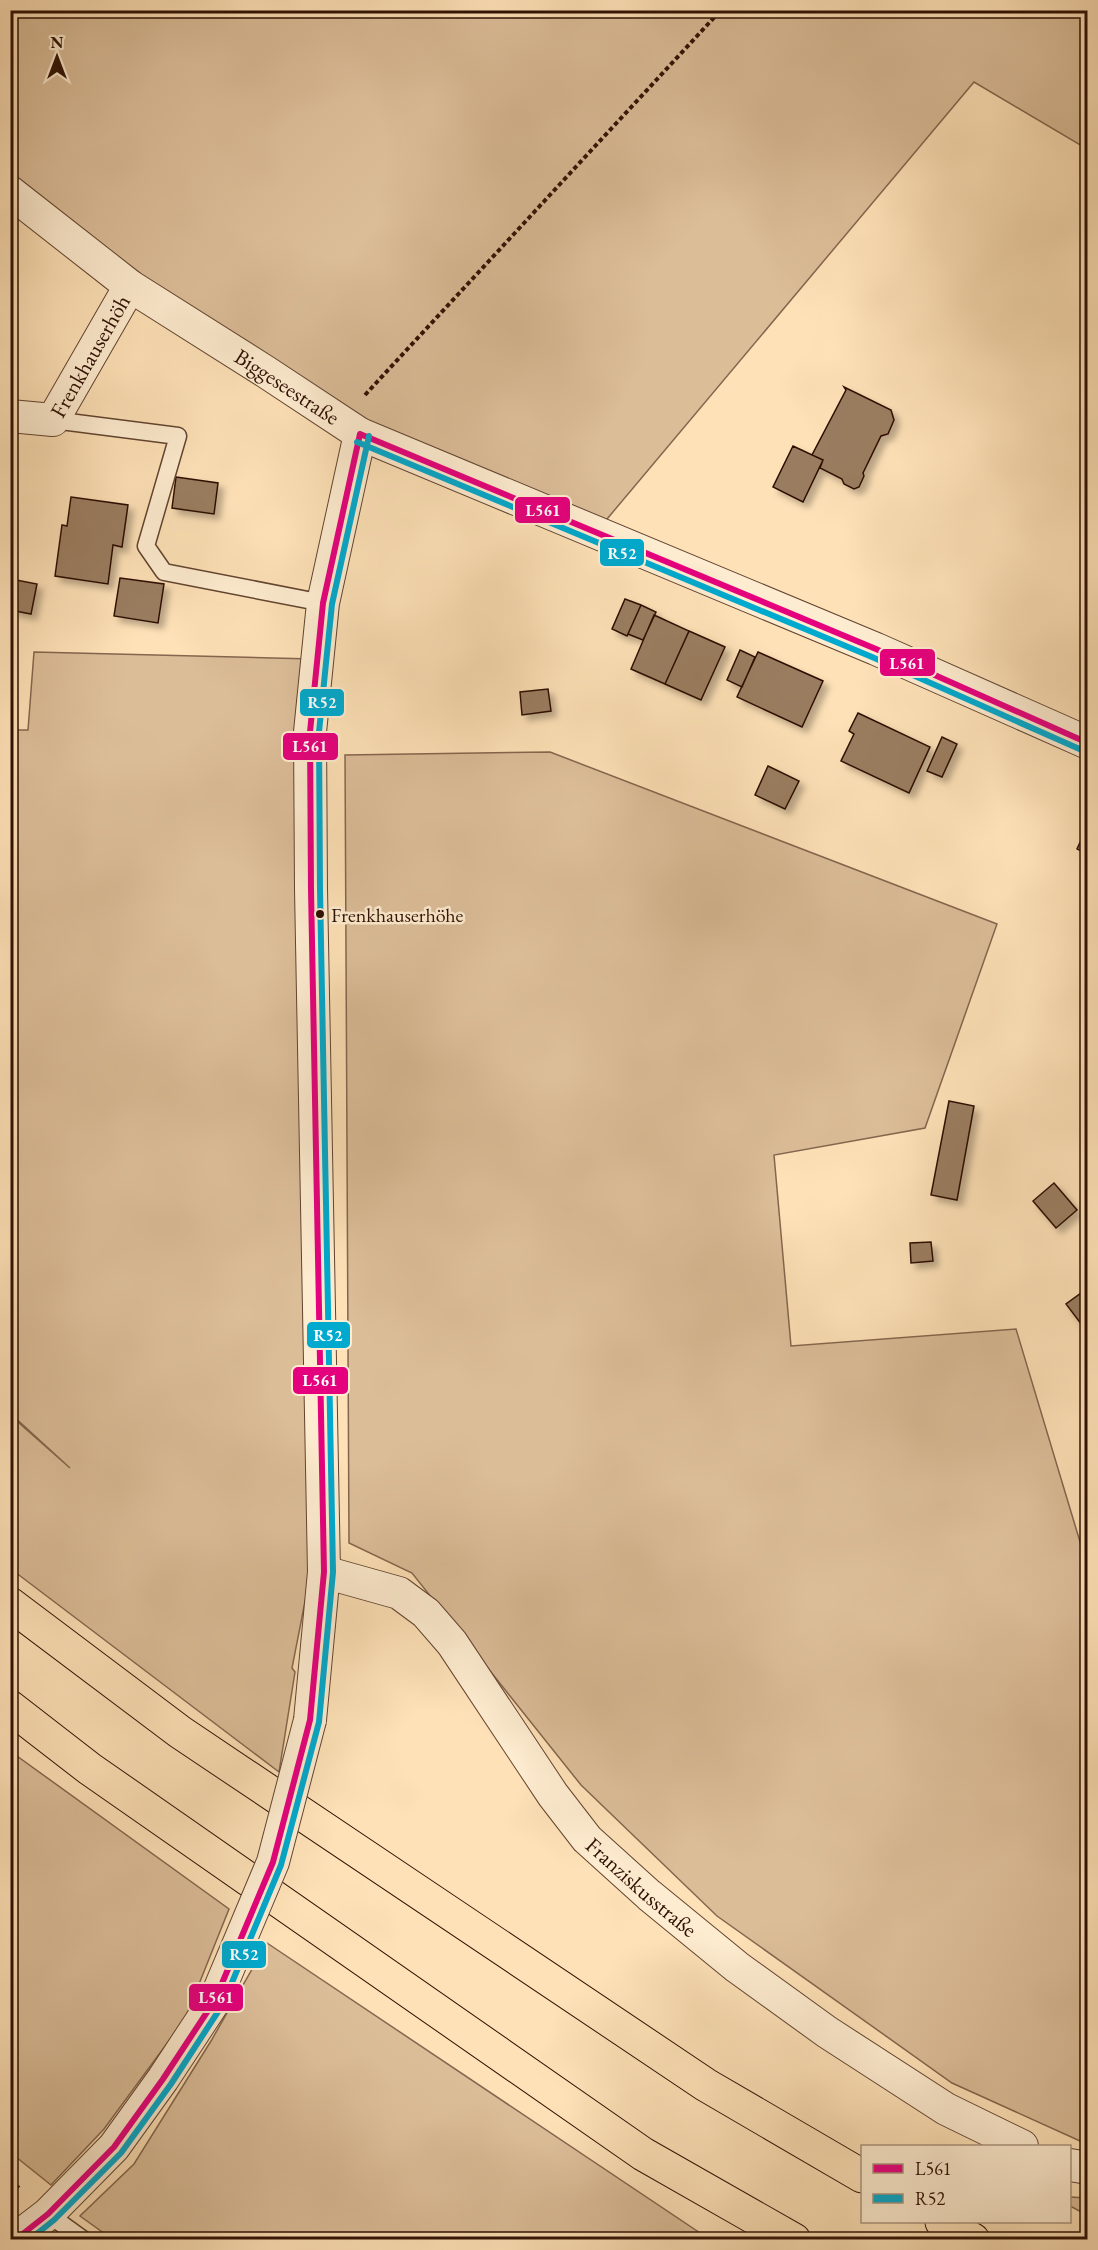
<svg xmlns="http://www.w3.org/2000/svg" width="1098" height="2250" viewBox="0 0 1098 2250" font-family="'EB Garamond',serif">
<style>
.green{fill:#dbbd98;stroke:#84664e;stroke-width:1.5}
.building{fill:#9a7d61;stroke:#2e1003;stroke-width:1.5;filter:url(#shadow)}
.lines{fill:none;stroke-linecap:round;stroke-linejoin:round}
.lane-casing{stroke:#624430;stroke-width:19}
.street-casing{stroke:#624430;stroke-width:34}
.highway-casing{stroke:#2e1003;stroke-width:35}
.path{stroke:#2e1003;stroke-width:4;stroke-dasharray:4.5 3;stroke-linecap:butt}
.lane{stroke:#feecd0;stroke-width:16}
.street{stroke:#feecd0;stroke-width:32}
.highway{stroke:#fee1b7;stroke-width:33}
.street-bridge-casing{stroke:#624430;stroke-width:34;stroke-linecap:butt}
.street-bridge{stroke:#feecd0;stroke-width:32}
.bus-1-casing{stroke:#feecd0;stroke-width:10}
.bus-2-casing{stroke:#feecd0;stroke-width:10}
.bus-1{stroke:#e5007d;stroke-width:6}
.bus-2{stroke:#00a9ce;stroke-width:6}
.bus-dot{fill:#2e1003;stroke:#feecd0;stroke-width:2}
.labels{text-anchor:middle;stroke-width:5;stroke-linejoin:round;paint-order:stroke}
.bus-label{font-size:20px;fill:#2e1003;stroke:#feecd0;text-anchor:start}
.street-label{font-size:22px;fill:#2e1003;stroke:#feecd0}
.line-badge{stroke:#feecd0;stroke-width:2}
.badge-label{font-size:16px;text-anchor:middle;font-weight:bold;fill:#fff}
</style>
<defs>
<filter id="shadow"><feDropShadow dx="5.5" dy="5.5" stdDeviation="3" flood-color="#0004"/></filter>
</defs>
<rect width="100%" height="100%" fill="#fee1b7"/>
<filter id="stains"><feTurbulence type="fractalNoise" baseFrequency=".00333" numOctaves="4"/><feColorMatrix values="0 0 0 0 .2 0 0 0 0 .09 0 0 0 0 .02 0 0 0 .5 -.17"/></filter>
<radialGradient id="worn" r=".72"><stop offset=".6" stop-color="#630" stop-opacity="0"/><stop offset="1" stop-color="#630" stop-opacity=".3"/></radialGradient>
<!-- green -->
<path class="green" d="M10,11H1087V149L974,82L602,525L350,416L135,277L11,180Z
M34,652L312,659L311,1571L292,1668L295,1672L279,1772L11,1569V1416L70,1468L11,1414L10,730H28Z
M550,752L997,924L925,1128L774,1155L791,1346L1016,1329L1087,1565V2142L1080,2141L952,2083L717,1916L581,1785L412,1573L349,1543L345,755Z
M10,1751L229,1909L185,2019L104,2129L51,2185L11,2153Z
M267,1943L709,2239H112L80,2216L134,2164L211,2041Z
M1070,2197L1087,2198V2215L1070,2206Z"/>
<!-- building -->
<path class="building" d="M844,387L891,410L894,420L888,434L881,436L863,473L864,476L859,487L854,489L844,484L842,479L820,468L823,460L812,455L846,390Z
M793,446L823,460L803,502L773,487Z
M176,477L218,483L214,514L172,508Z
M71,497L128,505L122,547L113,545L108,584L55,576L62,525L67,526Z
M120,578L164,584L158,623L114,616Z
M11,579L37,584L31,614L10,610Z
M625,599L641,605L627,636L612,629Z
M641,605L656,612L643,640L628,634Z
M654,615L689,631L665,684L631,669Z
M689,631L725,647L701,700L665,684Z
M740,650L755,657L742,687L727,680Z
M758,652L823,681L802,727L737,697Z
M548,689L551,711L522,715L520,692Z
M858,713L930,747L909,793L841,761L854,734L849,731Z
M942,737L957,744L942,777L927,771Z
M768,766L799,781L785,809L755,795Z
M1088,825V854L1077,849Z
M949,1101L974,1106L957,1200L931,1195Z
M1054,1183L1077,1210L1056,1228L1033,1201Z
M931,1242L933,1261L911,1263L910,1243Z
M1088,1288V1333L1066,1304Z"/>
<g class="lines">
<!-- lane casing -->
<g class="lane-casing">
<path id="lane" d="M53,420L178,436L146,546L164,572L323,603
M48,2214L84,2240"/>
</g>
<!-- street casing -->
<g class="street-casing">
<g id="street">
<path id="s1" d="M10,192L130,286L266,372L360,434L876,649L1088,743"/>
<path id="s2" d="M10,416L53,420L130,286"/>
<path id="s3" d="M324,1572L399,1593L426,1613L452,1643L553,1795L587,1839L649,1895L737,1967L827,2032L946,2109L1022,2146"/>
<path d="M310,1720L324,1572L311,889L310,732L323,603L360,434"/>
<path d="M1070,2165L1088,2168"/>
<path d="M14,2240L48,2214L114,2147L163,2079L215,2000"/>
</g>
</g>
<!-- highway casing -->
<g class="highway-casing">
<path id="highway" d="M10,1604L180,1732L706,2085L862,2176
M10,1707L90,1769L643,2154L794,2240
M942,2222L973,2240"/>
</g>
<!-- path -->
<path class="path" d="M365,395L721,10
M10,2180L21,2190"/>
<!-- lane -->
<use href="#lane" class="lane"/>
<!-- street -->
<use href="#street" class="street"/>
<!-- highway -->
<use href="#highway" class="highway"/>
<!-- street-bridge casing -->
<g class="street-bridge-casing">
<path id="street-bridge" d="M215,2000L273,1862L310,1720"/>
</g>
<!-- street-bridge -->
<use href="#street-bridge" class="street-bridge"/>
<!-- bus-1 casing -->
<g class="bus-1-casing">
<path id="bus-1" d="M360,434L876,649L1088,743
M15,2240L48,2214L114,2147L163,2079L215,2000L273,1862L310,1720L324,1572L311,889L310,732L323,603L360,434"/>
</g>
<!-- bus-2 casing -->
<g class="bus-2-casing">
<path id="bus-2" d="M357,442L872,657L1084,751
M29,2240L54,2220L121,2153L171,2084L223,2004L281,1865L319,1722L333,1572L320,889L319,732L332,604L369,436"/>
</g>
<!-- bus-1 -->
<use href="#bus-1" class="bus-1"/>
<!-- bus-2 -->
<use href="#bus-2" class="bus-2"/>
</g>
<!-- markers -->
<circle class="bus-dot" cx="320" cy="914" r="5"/>
<g class="labels">
<!-- bus labels -->
<g class="bus-label">
<text x="331" y="922">Frenkhauserhöhe</text>
</g>
<!-- street labels -->
<g class="street-label">
<text dy="8" stroke="none"><textPath href="#s2" startOffset="117">Frenkhauserhöh</textPath></text>
<text dy="8" stroke="none"><textPath href="#s1" startOffset="339">Biggeseestraße</textPath></text>
<text dy="8" stroke="none"><textPath href="#s3" startOffset="462">Franziskusstraße</textPath></text>
</g>
</g>
<g class="line-badge">
<rect x="514" y="496" width="57" height="28" rx="6" fill="#e5007d"/>
<rect x="599" y="538" width="46" height="29" rx="6" fill="#00a9ce"/>
<rect x="879" y="648" width="57" height="29" rx="6" fill="#e5007d"/>
<rect x="299" y="688" width="46" height="29" rx="6" fill="#00a9ce"/>
<rect x="282" y="732" width="57" height="29" rx="6" fill="#e5007d"/>
<rect x="306" y="1321" width="45" height="28" rx="6" fill="#00a9ce"/>
<rect x="292" y="1366" width="57" height="29" rx="6" fill="#e5007d"/>
<rect x="221" y="1940" width="46" height="29" rx="6" fill="#00a9ce"/>
<rect x="188" y="1983" width="56" height="29" rx="6" fill="#e5007d"/>
</g>
<g class="badge-label">
<text x="543" y="516">L561</text>
<text x="622" y="559">R52</text>
<text x="907" y="669">L561</text>
<text x="322" y="708">R52</text>
<text x="310" y="752">L561</text>
<text x="328" y="1341">R52</text>
<text x="320" y="1386">L561</text>
<text x="244" y="1960">R52</text>
<text x="216" y="2003">L561</text>
</g>
<!-- margin -->
<rect width="1098" height="2250" fill="none" stroke="#fee1b7" stroke-width="36"/>
<rect x="12" y="12" width="1074" height="2226" fill="none" stroke="#2e1003" stroke-width="3"/>
<rect x="18" y="18" width="1062" height="2214" fill="none" stroke="#2e1003" stroke-width="1.5"/>
<!-- legend -->
<rect x="861" y="2145" width="210" height="78" fill="#feecd0" stroke="#ab947e" stroke-width="1.5"/>
<rect x="873" y="2164" width="30" height="9" fill="#e5007d" stroke="#ab947e" stroke-width="1.5"/>
<text x="915" y="2175" font-size="18" fill="#2e1003">L561</text>
<rect x="873" y="2194" width="30" height="9" fill="#00a9ce" stroke="#ab947e" stroke-width="1.5"/>
<text x="915" y="2205" font-size="18" fill="#2e1003">R52</text>
<!-- north arrow -->
<g transform="translate(57 57)" stroke="#feecd0" stroke-width="4.5" paint-order="stroke">
<path d="M0-4.5L10 22L0 15L-10 22Z" fill="#2e1003"/>
<text y="-9" font-size="16" font-weight="bold" text-anchor="middle" fill="#2e1003">N</text>
</g>
<rect width="100%" height="100%" filter="url(#stains)"/>
<rect width="100%" height="100%" fill="url(#worn)"/>
</svg>
